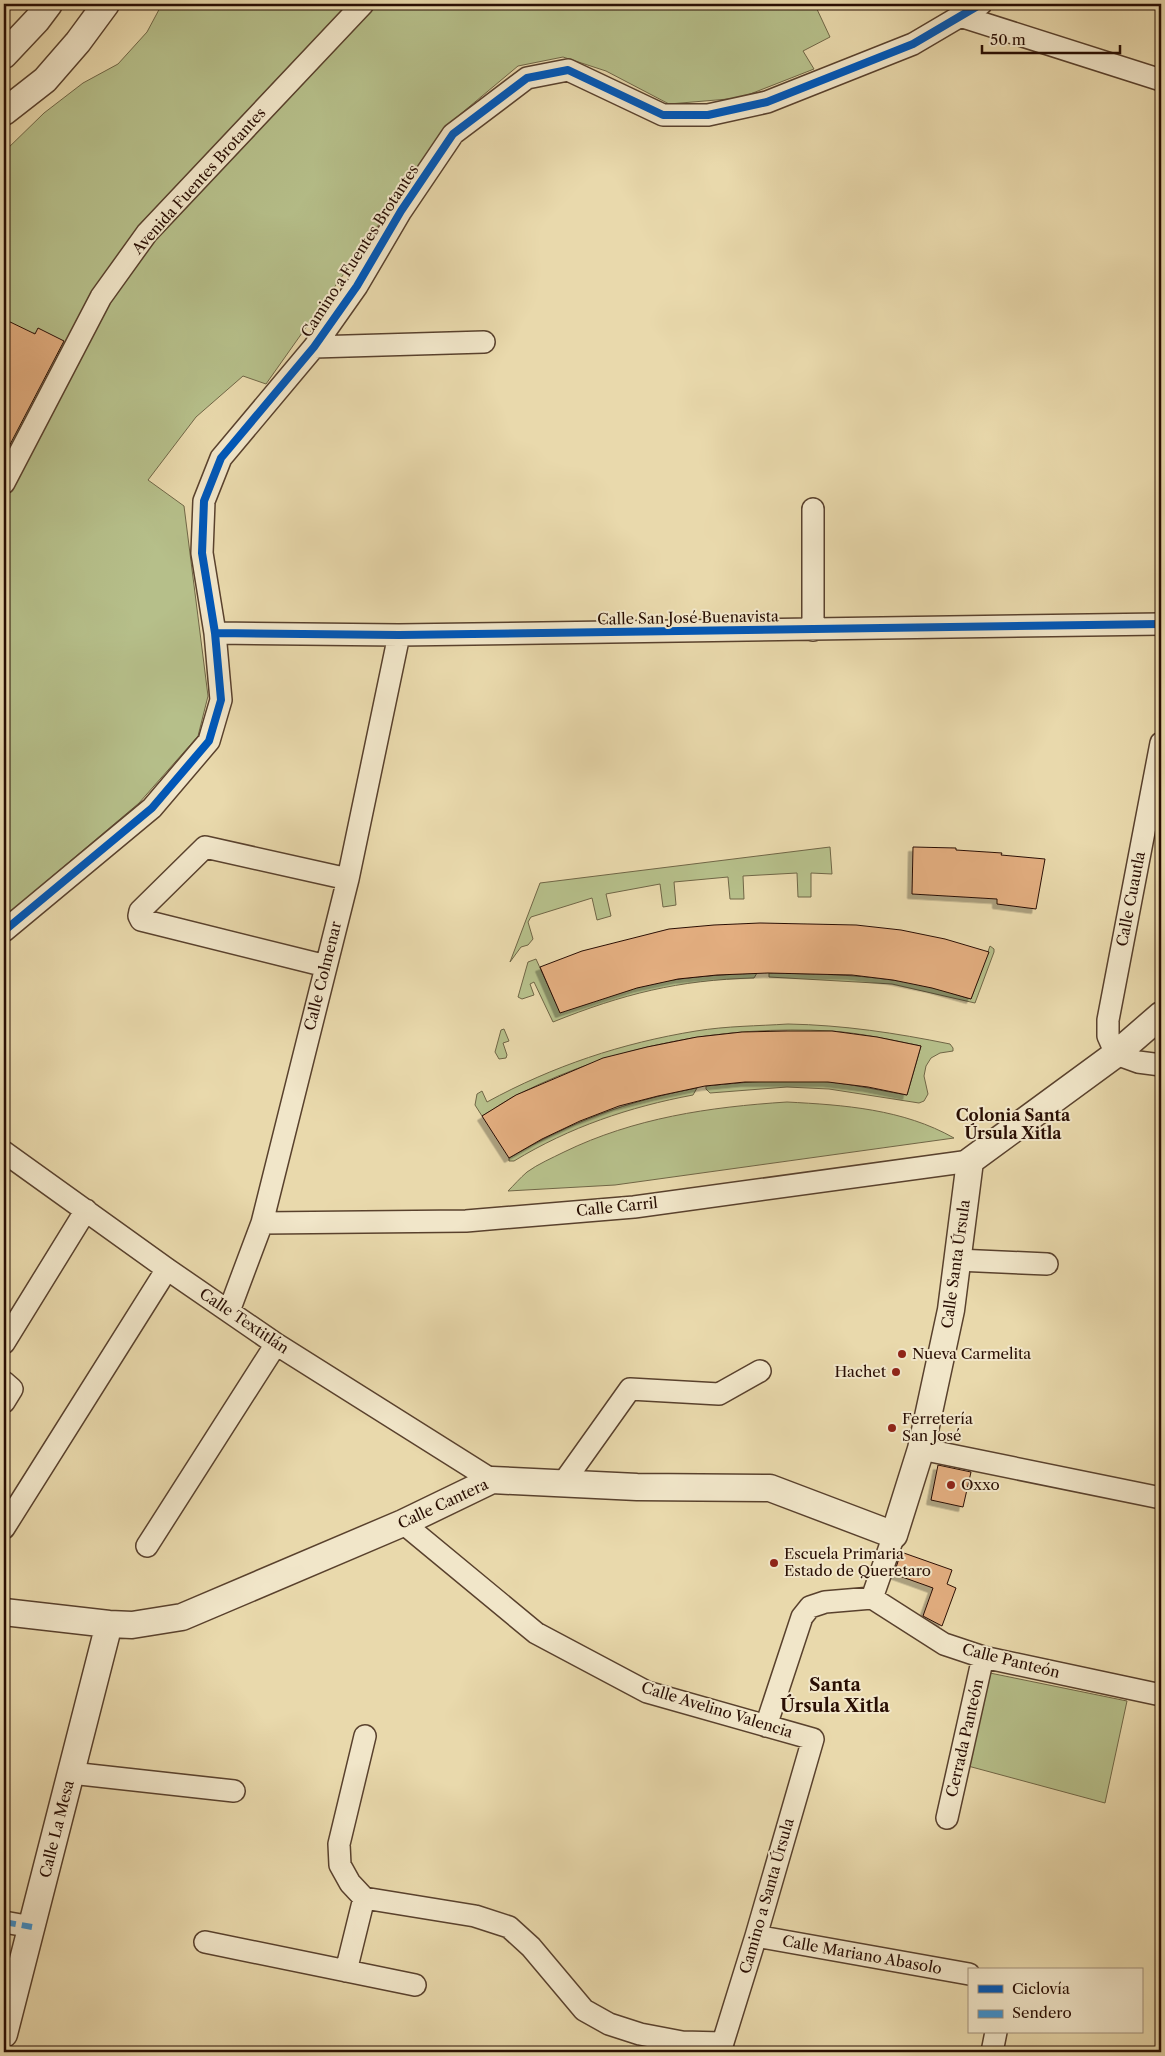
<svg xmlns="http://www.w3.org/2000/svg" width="1165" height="2056" viewBox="0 0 1165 2056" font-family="'Libre Caslon Text',serif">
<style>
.green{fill:#b6bf8a;stroke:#706646}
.building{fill:#e3ae80;stroke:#290e03;filter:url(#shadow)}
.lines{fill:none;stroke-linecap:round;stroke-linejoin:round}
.minor-casing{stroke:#59412d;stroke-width:24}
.tertiary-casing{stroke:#59412d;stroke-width:29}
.minor{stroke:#f1e6c9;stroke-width:21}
.tertiary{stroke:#f1e6c9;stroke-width:26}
.quiet{stroke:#3c92d1;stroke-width:6;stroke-dasharray:12 6;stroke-linecap:butt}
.cycleway-casing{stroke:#f1e6c9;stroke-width:11}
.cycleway{stroke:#0057b8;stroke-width:8}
.poi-dot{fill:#8f2418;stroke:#f1e6c9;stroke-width:2}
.labels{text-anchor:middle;stroke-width:4;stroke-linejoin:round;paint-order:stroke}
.street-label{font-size:15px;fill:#290e03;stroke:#f1e6c9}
.poi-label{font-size:15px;fill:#290e03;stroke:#f1e6c9;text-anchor:start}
.neighbourhood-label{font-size:16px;font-weight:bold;fill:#290e03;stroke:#f1e6c9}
.quarter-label{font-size:18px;font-weight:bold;fill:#290e03;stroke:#f1e6c9}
</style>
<defs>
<filter id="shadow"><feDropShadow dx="-4.5" dy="4.5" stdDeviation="0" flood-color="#0004"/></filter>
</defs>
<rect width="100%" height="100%" fill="#e9d9ac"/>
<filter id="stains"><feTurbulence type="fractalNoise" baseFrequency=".004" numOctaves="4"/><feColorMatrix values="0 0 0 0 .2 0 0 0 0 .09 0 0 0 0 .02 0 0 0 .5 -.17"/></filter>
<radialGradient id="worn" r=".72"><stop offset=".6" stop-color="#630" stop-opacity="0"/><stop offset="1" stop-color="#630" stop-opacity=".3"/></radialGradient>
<!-- green -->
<path class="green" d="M162,4H817L815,5L830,37L803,51L814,69L740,98L669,104L606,71L563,57L518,66L445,127L389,210L266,384L243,376L196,417L148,480L184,506L208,696L198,736L139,803L4,917V152L44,113L83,83L118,64L147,32Z
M830,847L832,874L811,873V897H798L797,873L743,876L744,899H730L728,877L674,882L676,905L663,907L660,884L606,894L611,916L597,920L592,898L531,917L528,922L533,939L528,945L521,947L510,962L540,883Z
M990,946L994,949V952L975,1003L892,984L769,977V973C810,974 851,974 892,980C919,983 945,991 971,999Z
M536,959L560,1012C586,1004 612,994 638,987C677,977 717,975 757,973L754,978C678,980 623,994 553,1022L534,982L530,984L534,995L522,999L518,997L528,962Z
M788,1024C843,1025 896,1033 950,1044L953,1048V1051L940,1053L931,1058L926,1066L924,1076L928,1094L924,1101L919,1103L829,1089L787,1087L710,1093L706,1089V1086C747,1082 789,1078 831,1082C856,1085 882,1091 907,1095L921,1046C891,1040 861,1033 831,1031C724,1025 617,1045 521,1093C507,1099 495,1109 482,1116L475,1105L477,1094L482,1091L487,1102C553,1066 622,1043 696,1031C726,1026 758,1026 788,1024Z
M504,1029L509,1041L503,1043L507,1055L506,1058L499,1059L495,1052L501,1030Z
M697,1088L693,1095C629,1107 570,1127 514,1161H509V1158C573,1121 624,1102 697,1088Z
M787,1102C844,1105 903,1109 954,1138L615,1185L508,1191C514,1185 520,1178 527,1172C538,1164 552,1158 564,1152C634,1118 709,1107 787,1102Z
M985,1672L1127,1701L1105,1803L968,1766Z"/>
<!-- building -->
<path class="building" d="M4,319L35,334L38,328L64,341L4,456Z
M913,847L956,848V850L1002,853L1001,855L1045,859L1036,909L997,904V899L912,894Z
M760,923L856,925L901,930L945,939L989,952L971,999L932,988L893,980L852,975L768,973L717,975L678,979L637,988L560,1013L540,967L582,951L669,929L714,925Z
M787,1031H832L877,1037L921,1046L907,1095L868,1087L828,1082H745L705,1086L658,1096L619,1106L580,1121L542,1139L509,1158L482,1116L516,1095L603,1058L647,1047L697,1037L742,1032Z
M938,1465L971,1472L963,1507L931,1500Z
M901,1552L952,1570L947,1584L956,1588L942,1626L923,1616L933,1588L894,1574Z"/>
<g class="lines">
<!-- minor casing -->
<g class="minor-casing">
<path id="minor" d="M960,16L1161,80
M314,347L484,342
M4,483L101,297L147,233L363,4
M813,630V509
M215,633L399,635L1161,624
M1161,743L1108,1020V1036L1116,1054L1138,1062L1161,1065
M4,931L152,808L209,741L221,700L215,633L202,553L204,501L221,458L314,347L357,286L401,211L453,134L527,78L568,70L663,115H708L767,102L913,44L981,4
M326,966L141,920L139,916L140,911L205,847L348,879
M4,1152L167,1269L276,1344L492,1480
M262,1223L466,1221L634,1207L970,1161
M957,1260L1047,1264
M229,1311L262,1223L348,879L399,635
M4,1343L86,1210
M4,1382L12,1389L4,1402
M921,1449L1161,1498
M563,1483L630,1389L719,1394L760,1371
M403,1523L536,1633L647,1692L813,1739L756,1936L720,2052
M4,1528L167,1269
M147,1546L276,1344
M872,1598L944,1644L983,1657L1161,1695
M872,1598L894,1535
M766,1726L802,1617L810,1607L825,1602L872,1598
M365,1736L339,1844L340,1865L350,1883L364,1898L475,1916L509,1927L531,1947L584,2010L609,2024L640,2034L682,2042L723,2043
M71,1773L234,1791
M947,1818L983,1657
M4,1922L32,1927
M756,1936L969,1974
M205,1942L415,1985
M346,1971L364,1898
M992,2052L996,2032"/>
</g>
<!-- tertiary casing -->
<g class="tertiary-casing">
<path id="tertiary" d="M4,55L37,20L49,4
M4,112L45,80L78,42L106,4
M4,1612L109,1624L132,1625L182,1617L403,1523L492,1480L637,1487L770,1488L894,1535L921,1449L951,1310L970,1161L1116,1054L1161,1015
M4,2034L109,1624"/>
</g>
<!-- minor -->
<use href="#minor" class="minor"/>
<!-- tertiary -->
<use href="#tertiary" class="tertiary"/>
<!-- quiet -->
<path class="quiet" d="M4,1922L32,1927"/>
<!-- cycleway casing -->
<g class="cycleway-casing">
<path id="cycleway" d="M215,633L399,635L1161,624
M4,931L152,808L209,741L221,700L215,633L202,553L204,501L221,458L314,347L357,286L401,211L453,134L527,78L568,70L663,115H708L767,102L913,44L981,4"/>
</g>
<!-- cycleway -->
<use href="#cycleway" class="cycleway"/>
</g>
<!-- markers -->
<g class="poi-dot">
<circle cx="902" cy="1354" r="5"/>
<circle cx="896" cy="1372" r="5"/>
<circle cx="892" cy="1428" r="5"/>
<circle cx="951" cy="1485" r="5"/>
<circle cx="774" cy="1563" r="5"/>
</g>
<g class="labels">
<!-- street labels -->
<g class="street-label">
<text transform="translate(199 181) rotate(-48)" y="5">Avenida Fuentes Brotantes</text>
<text transform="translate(360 251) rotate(-57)" y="5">Camino a Fuentes Brotantes</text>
<text transform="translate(688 618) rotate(-1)" y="5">Calle San José Buenavista</text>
<text transform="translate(1131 899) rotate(-79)" y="5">Calle Cuautla</text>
<text transform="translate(323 976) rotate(-76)" y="5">Calle Colmenar</text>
<text transform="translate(617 1207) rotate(-6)" y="5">Calle Carril</text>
<text transform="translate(956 1264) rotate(-82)" y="5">Calle Santa Úrsula</text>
<text transform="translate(244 1321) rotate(34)" y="5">Calle Textitlán</text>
<text transform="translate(443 1504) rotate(-25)" y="5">Calle Cantera</text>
<text transform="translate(1011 1661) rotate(14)" y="5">Calle Panteón</text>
<text transform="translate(717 1710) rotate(17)" y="5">Calle Avelino Valencia</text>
<text transform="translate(965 1738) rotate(-77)" y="5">Cerrada Panteón</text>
<text transform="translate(57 1829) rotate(-76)" y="5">Calle La Mesa</text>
<text transform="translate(767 1896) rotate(-74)" y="5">Camino a Santa Úrsula</text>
<text transform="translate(862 1955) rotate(10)" y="5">Calle Mariano Abasolo</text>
</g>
<!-- poi labels -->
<g class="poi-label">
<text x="912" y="1359">Nueva Carmelita</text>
<text x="886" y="1377" text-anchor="end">Hachet</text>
<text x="902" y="1424">Ferretería<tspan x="902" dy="17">San José</tspan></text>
<text x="961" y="1490">Oxxo</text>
<text x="784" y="1559">Escuela Primaria<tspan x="784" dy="17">Estado de Queretaro</tspan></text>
</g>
<!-- neighbourhood labels -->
<g class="neighbourhood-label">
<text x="1013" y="1121">Colonia Santa<tspan x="1013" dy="18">Úrsula Xitla</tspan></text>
</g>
<!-- quarter labels -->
<g class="quarter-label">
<text x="835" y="1691">Santa<tspan x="835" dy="21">Úrsula Xitla</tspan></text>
</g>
</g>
<!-- margin -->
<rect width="1165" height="2056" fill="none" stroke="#e9d9ac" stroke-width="20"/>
<rect x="5" y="5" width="1155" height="2046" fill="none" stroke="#290e03" stroke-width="2.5"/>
<rect x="10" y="10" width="1145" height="2036" fill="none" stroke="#290e03"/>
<!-- legend -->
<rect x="968" y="1968" width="175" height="65" fill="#f1e6c9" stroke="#a1907a"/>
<rect x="978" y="1985" width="25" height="8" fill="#0057b8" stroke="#a1907a"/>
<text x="1012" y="1994" font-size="15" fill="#290e03">Ciclovía</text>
<rect x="978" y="2010" width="25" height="8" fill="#3c92d1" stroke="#a1907a"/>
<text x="1012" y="2018" font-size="15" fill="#290e03">Sendero</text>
<!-- scale -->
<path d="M982 45v8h138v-8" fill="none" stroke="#290e03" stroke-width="2.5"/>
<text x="990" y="45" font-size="15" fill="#290e03" stroke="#f1e6c9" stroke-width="4" paint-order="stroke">50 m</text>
<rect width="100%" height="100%" filter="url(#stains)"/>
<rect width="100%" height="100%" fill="url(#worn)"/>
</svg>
